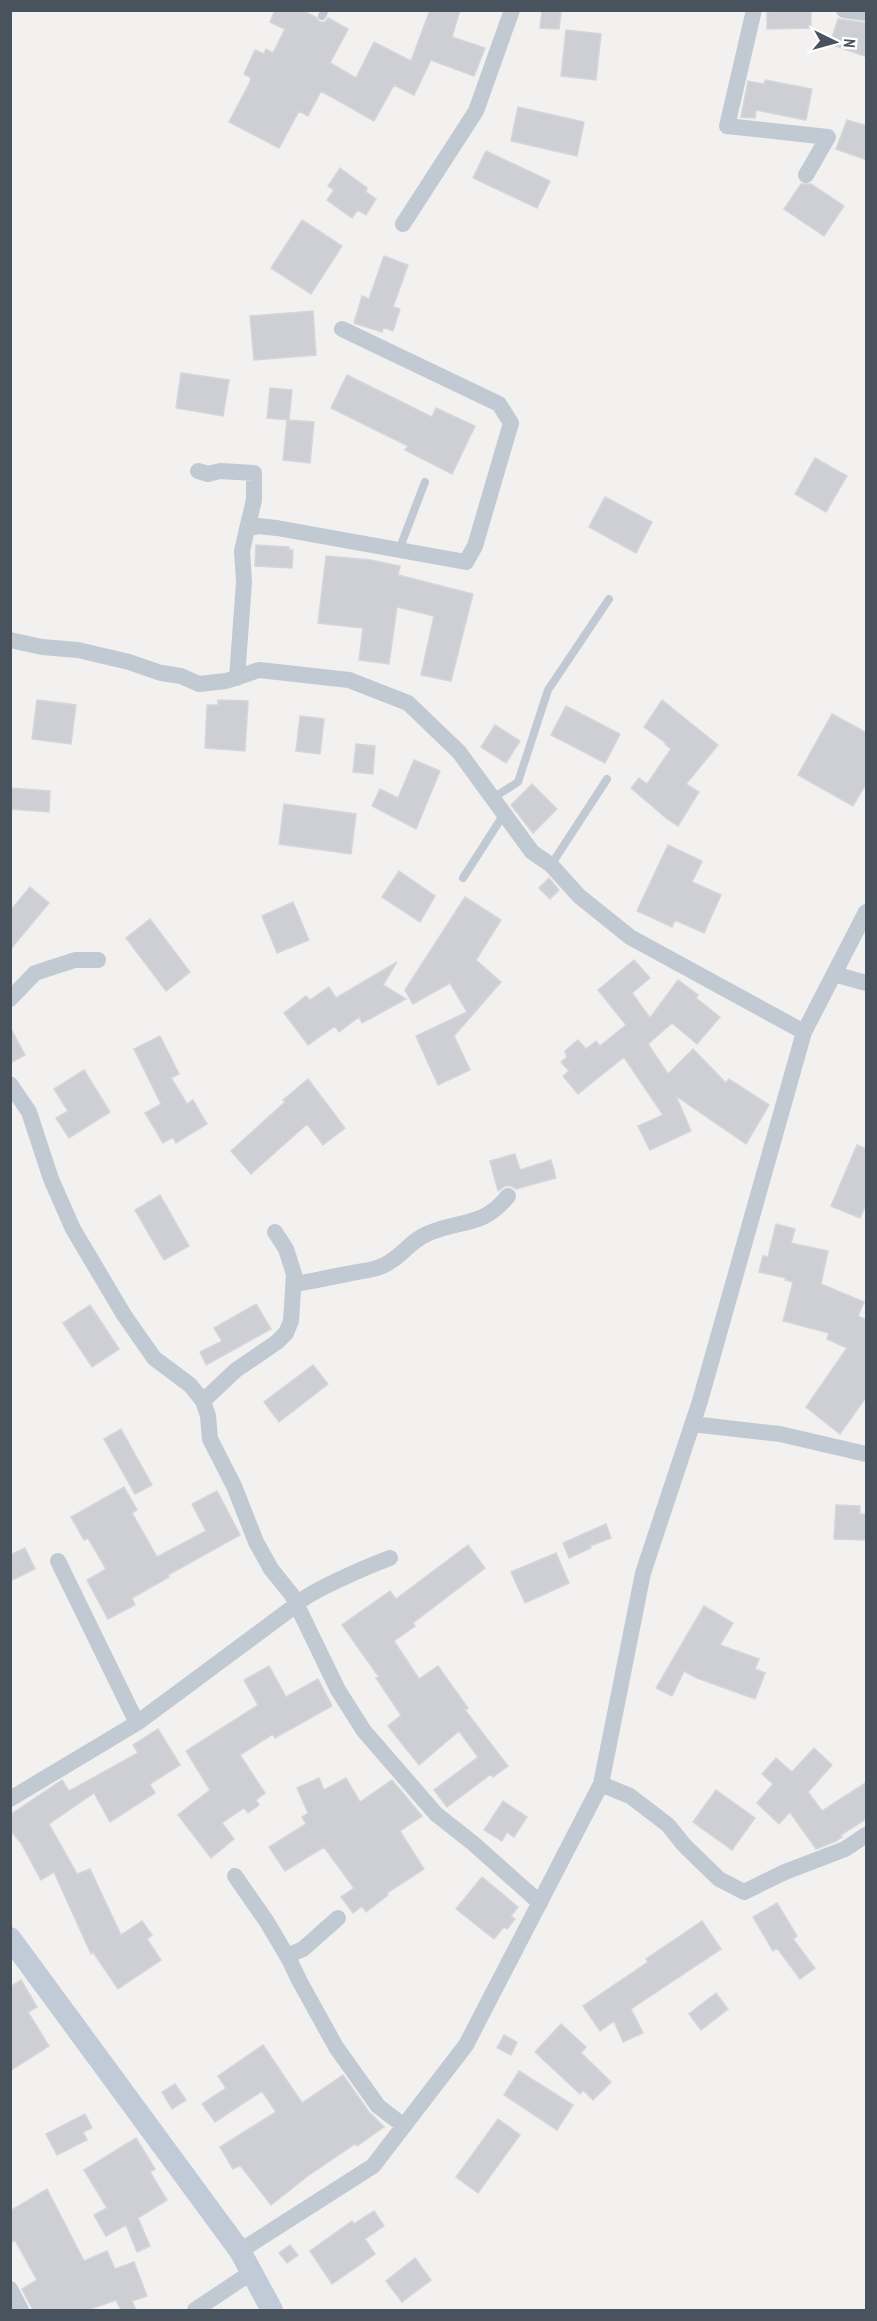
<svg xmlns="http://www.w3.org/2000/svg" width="877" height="2321" viewBox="0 0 877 2321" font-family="'PT Sans Narrow',sans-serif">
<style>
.building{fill:#cdcfd5;stroke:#d4d6db;stroke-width:1.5}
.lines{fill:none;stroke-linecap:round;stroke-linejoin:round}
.lane{stroke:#c1cad2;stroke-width:8}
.street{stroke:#c1cad2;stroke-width:16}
.secondary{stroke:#c1cbd7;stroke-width:22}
</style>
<rect width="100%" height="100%" fill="#f3f0f0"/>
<!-- building -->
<path class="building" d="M275,10H301L316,17L320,22H325L328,18L348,29L330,63L356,78L374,42L411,61L430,10H460L452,37L485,48L474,76L431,60L414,95L394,85L374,121L321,91L308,116L299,111L279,148L229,122L249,84L251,78L244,74L255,50L264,54L266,49L273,53L285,29L270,22Z
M542,10L561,12L559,29L540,28Z
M811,11V28L767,29V12Z
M838,19L867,23V57L830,44Z
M566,30L601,34L596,80L561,76Z
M765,80L812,89L806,120L756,110L755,118L741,117L748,81L764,84Z
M518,107L584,122L577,156L511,141Z
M847,120L867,126V160L836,149Z
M486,151L550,181L537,208L473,178Z
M340,168L367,188L366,192L376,199L366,215L358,210L352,218L327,200L334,190L328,186Z
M801,184H811L844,206L824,236L784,209Z
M302,220L342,246L311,294L271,268Z
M384,256L408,265L393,307L400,309L393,331L383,327L382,332L354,323L362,296L369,299Z
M313,311L316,355L254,360L250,316Z
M181,373L229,380L223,416L176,408Z
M347,375L432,417L436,408L475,426L452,474L405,450L408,446L331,408Z
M270,388L292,390L289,420L267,418Z
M287,420L314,422L310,463L283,460Z
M815,458L847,476L826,512L795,494Z
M605,497L652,522L636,553L589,527Z
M256,545L289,547V550H293L292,568L255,566Z
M326,556L370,560L400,566L398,575L473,594L451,681L421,675L434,616L397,607L389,664L359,660L363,628L318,623Z
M37,700L76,705L71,744L32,739Z
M218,700L248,701L245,751L205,748L207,705H218Z
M662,700L718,745L686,784L699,792L678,826L666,818L631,788L639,778L647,784L671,749L665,744L666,743L644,727Z
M566,706L620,734L605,763L551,735Z
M832,714L867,733V782L853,806L798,775Z
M300,716L324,719L320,754L296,751Z
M495,725L520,741L506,763L481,747Z
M356,744L375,746L373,774L353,772Z
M414,760L440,771L416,829L372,806L380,789L398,798Z
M532,784L557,809L533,833L511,805Z
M10,788L50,791L49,812L10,809Z
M284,804L356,814L351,854L279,844Z
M668,845L702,861L692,882L721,895L704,933L675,920L672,927L637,911Z
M399,871L435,896L420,922L382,897Z
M549,878L559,890L550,899L539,888Z
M30,887L49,903L10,950V911Z
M465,897L501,920L476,960L501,982L454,1036L470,1070L438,1085L416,1036L467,1012L450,983L413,1004L405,990Z
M293,902L309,940L277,953L262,916Z
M150,919L190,972L166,991L126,938Z
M634,960L650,978L632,993L650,1018L678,980L698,995L696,998L720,1017L697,1044L672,1023L648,1044L668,1074L693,1049L726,1083L729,1079L769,1105L746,1144L676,1096L691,1131L650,1150L638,1126L663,1115L624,1057L578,1094L563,1076L569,1071L561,1062L567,1057L565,1051L578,1040L586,1049L596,1041L600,1046L626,1025L598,990Z
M397,962L383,985L406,999L362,1023L359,1017L339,1032L335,1026L308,1045L284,1013L306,996L310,1000L329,987L336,998Z
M10,1027L25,1055L10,1063Z
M160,1036L179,1074L171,1078L187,1104L193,1100L207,1124L176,1143L173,1137L163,1143L145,1113L161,1104L134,1049Z
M84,1070L110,1112L69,1138L56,1118L68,1111L54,1089Z
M308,1079L345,1128L323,1145L307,1124L251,1174L231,1151L285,1102L283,1100Z
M857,1145L867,1149V1202L860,1218L831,1206Z
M515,1154L520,1170L551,1160L556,1178L516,1189L511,1186H505L498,1191L490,1161Z
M160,1195L189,1246L164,1260L135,1210Z
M776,1224L795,1229L791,1243L828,1251L821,1284L864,1302L858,1316L867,1320V1396L840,1434L806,1407L847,1348L827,1339L829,1333L783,1321L793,1282L785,1280L786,1278L759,1272L763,1256L768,1257Z
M256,1304L271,1329L206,1365L200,1352L222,1341L214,1328Z
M90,1305L119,1349L92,1367L63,1323Z
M313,1365L328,1384L279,1422L264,1402Z
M121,1429L152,1485L135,1494L104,1439Z
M124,1487L137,1510L132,1513L157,1557L206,1531L192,1504L217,1491L240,1535L168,1575L169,1577L132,1598L135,1605L108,1619L87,1580L106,1569L88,1538L84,1540L71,1517Z
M836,1505L860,1506V1514H867V1540L834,1539Z
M606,1524L611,1538L590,1546L591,1548L569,1558L563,1543Z
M468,1545L485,1568L413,1623L415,1626L394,1641L419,1679L438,1666L468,1708L465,1710L508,1766L493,1777L491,1774L447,1807L434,1790L478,1757L459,1731L419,1765L388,1726L401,1715L376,1678L379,1677L342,1625L390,1591L396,1599Z
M25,1548L35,1569L10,1581V1555Z
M556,1553L569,1583L525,1603L511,1572Z
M704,1606L733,1623L720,1645L759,1659L755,1669L765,1673L755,1699L697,1678L684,1671L672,1696L656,1688Z
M269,1666L286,1697L318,1679L332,1706L275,1738L273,1734L240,1755L265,1793L256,1800L259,1805L248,1813L244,1808L222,1823L234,1839L211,1858L178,1815L210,1790L186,1751L258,1705L244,1680Z
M158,1729L180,1765L150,1784L155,1793L110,1822L94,1793L49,1824L77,1874L90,1869L121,1935L142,1921L152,1935L147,1939L161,1960L118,1989L93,1952L91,1954L54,1872L41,1880L21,1843L10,1830V1815L62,1780L69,1791L138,1753L133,1745Z
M814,1748L832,1765L808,1792L822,1811L867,1782V1818L841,1835L842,1837L836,1841L816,1849L790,1812L779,1824L757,1803L773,1784L762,1774L776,1758L792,1772Z
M319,1778L324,1790L346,1778L360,1802L392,1780L422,1816L400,1831L424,1869L387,1893L388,1895L366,1912L362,1906L353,1913L341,1897L354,1888L324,1847L285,1871L269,1847L306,1824L302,1817L308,1813L297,1788Z
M716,1790L755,1818L732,1850L693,1822Z
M503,1801L527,1817L514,1837L507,1832L502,1841L484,1830Z
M482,1877L518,1907L511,1916L515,1919L507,1929L504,1927L494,1939L456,1909Z
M777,1903L797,1936L793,1939L815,1968L800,1979L777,1948L773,1951L753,1917Z
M702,1921L721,1949L631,2009L643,2033L623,2042L614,2021L600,2031L583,2006L648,1962L646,1959Z
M21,1980L37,2007L28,2012L49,2046L10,2071V1987Z
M716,1993L728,2009L701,2030L689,2014Z
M561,2024L586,2047L581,2053L611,2082L593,2100L583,2090L580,2094L535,2052Z
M504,2035L517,2042L511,2055L497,2048Z
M263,2045L302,2103L343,2075L369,2112L384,2127L357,2146L355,2144L309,2175L271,2205L240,2165L233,2169L220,2147L276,2112L262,2091L215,2122L202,2104L226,2088L218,2076Z
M519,2071L573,2105L557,2130L504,2095Z
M175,2084L186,2100L172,2109L162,2092Z
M85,2114L92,2128L83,2132L87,2140L57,2155L46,2134Z
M498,2119L520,2135L478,2193L456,2177Z
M136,2138L155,2169L150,2172L167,2200L138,2218L150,2246L137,2252L126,2225L106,2236L94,2215L107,2208L84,2170Z
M47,2189L84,2261L107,2251L115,2269L134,2262L147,2296L132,2301L136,2310H121L116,2300L88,2310H33L22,2289L37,2280L15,2240L10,2243V2211Z
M374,2211L384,2226L365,2239L375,2254L332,2284L310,2251L352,2221L354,2224Z
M290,2245L298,2255L287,2263L279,2253Z
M415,2258L431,2280L402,2302L386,2281Z"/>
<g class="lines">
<!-- lane -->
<path class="lane" d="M322,16L325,10
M399,550L425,482
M493,798L518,782L548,690L609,599
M551,865L607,779
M463,878L504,814"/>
<!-- street -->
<path class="street" d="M754,10L727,126L828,137L806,175
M844,10L866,13
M403,224L476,111L512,10
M198,471L208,474L220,471L254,473V500L247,529
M10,640L42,647L78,650L129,662L161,673L181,676L199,684L226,681L259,670L349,680L408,703L459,752L532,852L551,865L579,896L630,937L804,1032
M237,678L244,582L242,551L247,529L258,526L277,528L466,562L475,546L511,423L499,404L342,329
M834,974L866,983
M10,999L35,973L75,960H98
M10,1084L29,1112L51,1179L73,1229L124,1315L154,1358L190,1385L203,1401L208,1416L210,1439L234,1486L256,1542L271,1569L292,1595L338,1690L364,1731L436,1814L474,1844L540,1903
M293,1284C312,1282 329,1277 347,1274C363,1270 378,1271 391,1261C404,1253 412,1240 427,1234C460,1219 483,1228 508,1196
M203,1401L236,1370L277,1342L286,1333L291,1321L294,1274L286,1249L275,1232
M692,1424L780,1434L866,1454
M137,1723L296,1605C307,1592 371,1565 390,1558
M601,1784L630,1796L668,1825L684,1845L719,1879L744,1892L785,1872L845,1849L866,1835
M10,1799L137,1723L58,1561
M235,1876L267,1922L290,1961L299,1980L336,2047L378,2106L404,2126
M287,1956L303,1949L338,1918
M240,2251L373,2166L466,2045L601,1784L643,1573L700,1401L804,1032L866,912
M10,2289L21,2310
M195,2310L252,2272"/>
<!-- secondary -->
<path class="secondary" d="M10,1938L240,2251L272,2310"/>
</g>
<!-- border -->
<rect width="877" height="2321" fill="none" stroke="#48535e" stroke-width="24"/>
<!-- north arrow -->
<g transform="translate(835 42) rotate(95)" stroke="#ffffff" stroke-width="4.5" paint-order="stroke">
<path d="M0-4.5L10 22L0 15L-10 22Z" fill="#48535e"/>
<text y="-9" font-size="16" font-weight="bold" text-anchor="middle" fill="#48535e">N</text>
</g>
</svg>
